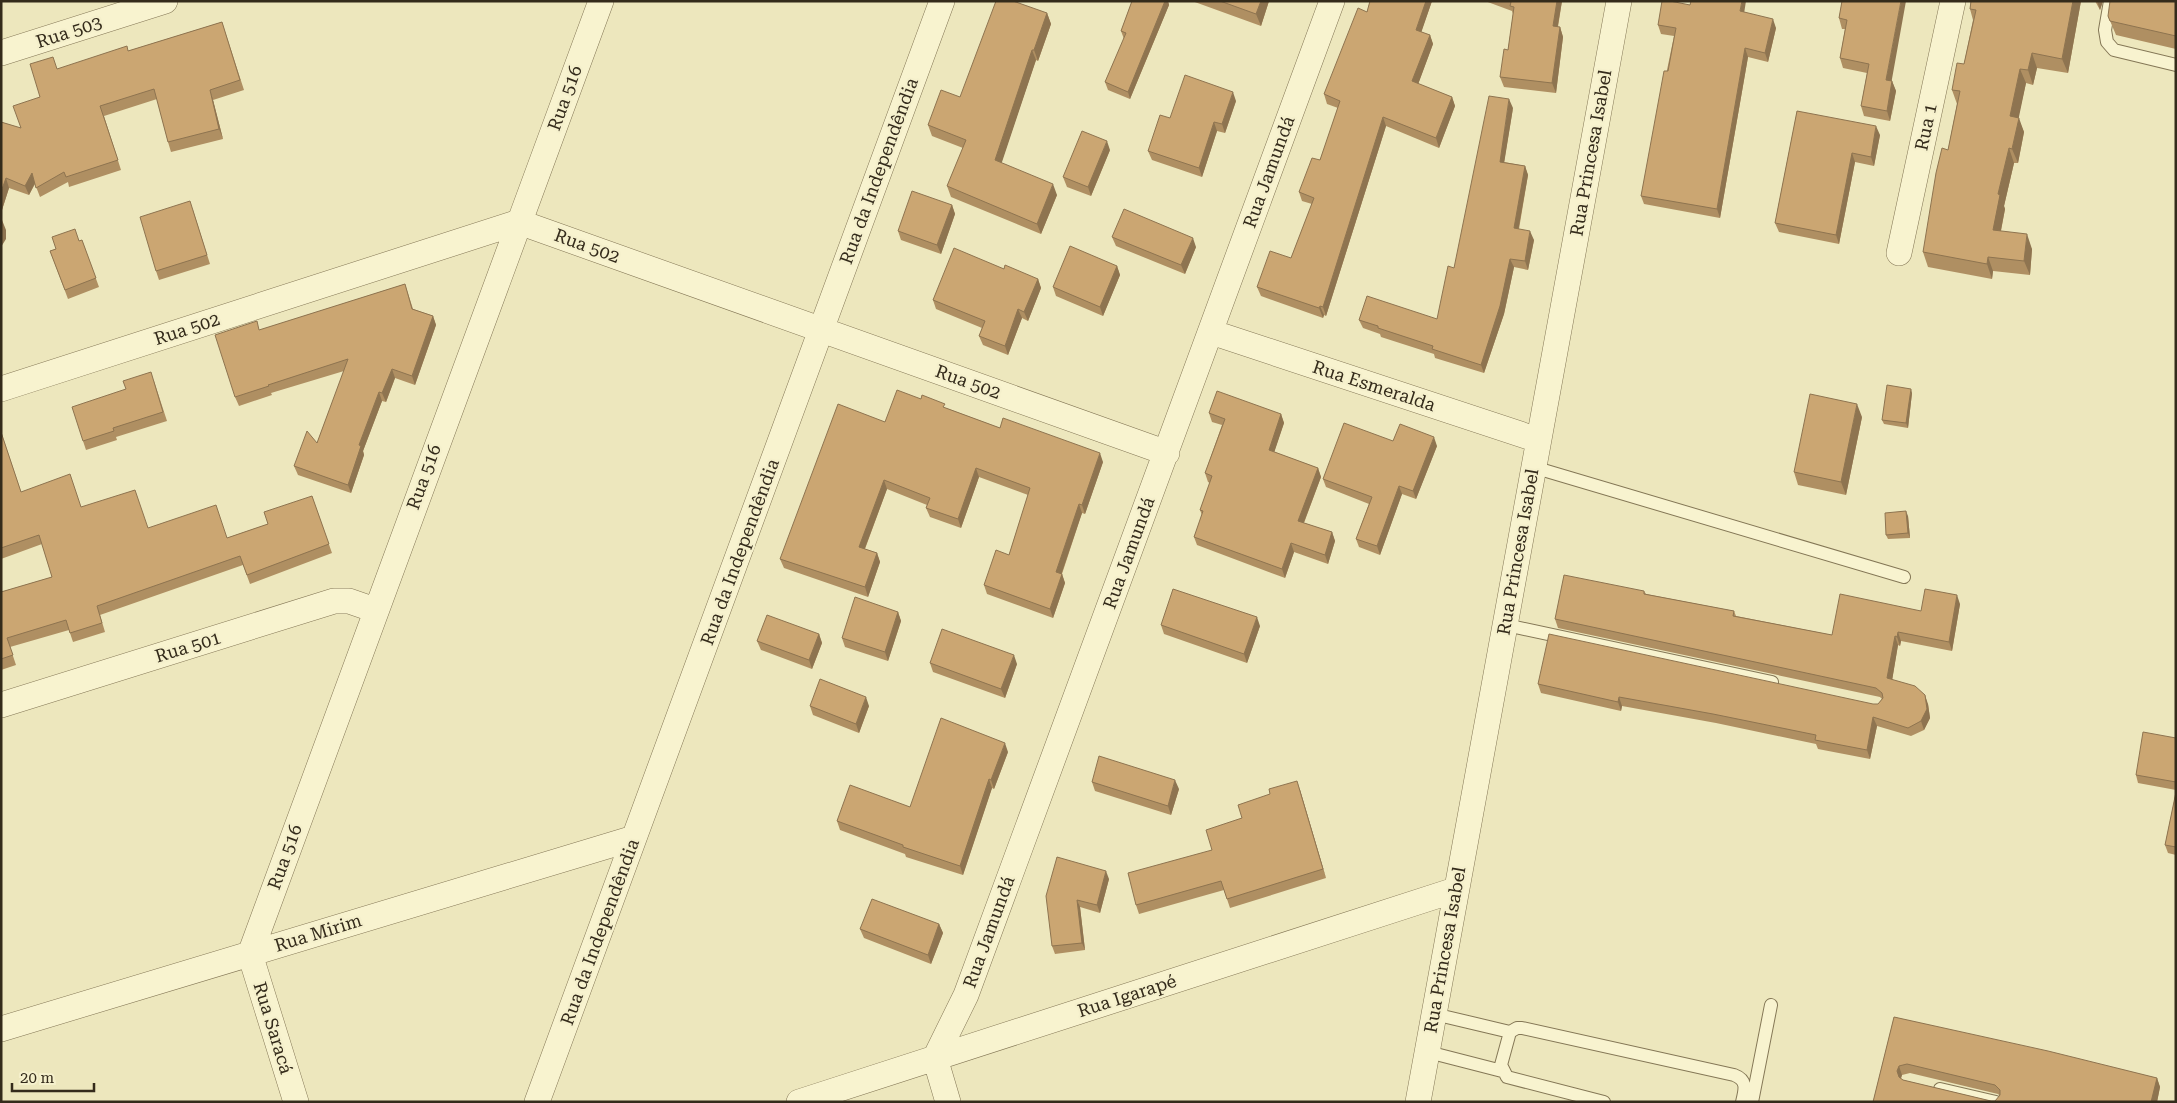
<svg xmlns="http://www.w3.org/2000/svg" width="2177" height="1103" viewBox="0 0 2177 1103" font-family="'Roboto Serif',serif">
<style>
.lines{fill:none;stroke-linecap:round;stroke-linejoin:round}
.lane-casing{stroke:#847756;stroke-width:14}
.street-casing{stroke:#847756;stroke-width:26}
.lane{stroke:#f8f3cf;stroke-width:12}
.street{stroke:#f8f3cf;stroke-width:25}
.wall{fill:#af8f62;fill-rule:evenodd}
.shaded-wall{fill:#8e7450}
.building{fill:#cba672;stroke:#8e7450;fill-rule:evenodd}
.labels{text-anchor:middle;stroke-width:4.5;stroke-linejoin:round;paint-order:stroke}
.street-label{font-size:18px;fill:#342b1b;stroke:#f5f0cc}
</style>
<rect width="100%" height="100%" fill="#ede7bd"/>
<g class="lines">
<!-- lane casing -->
<g class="lane-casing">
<path id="lane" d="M2110,1L2105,30L2107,42L2114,50L2176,65
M1533,467L1904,577
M1506,625L1772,682
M1434,1014L1510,1032
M1428,1052L1502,1071
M1940,1089L1996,1102
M1604,1102L1507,1077L1501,1065L1510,1032L1517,1028H1522L1734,1075C1748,1080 1745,1090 1742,1102
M1752,1102L1771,1005"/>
</g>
<!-- street casing -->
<g class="street-casing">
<path id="street" d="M1,53L165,1
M1899,253L1953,1
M1211,332L1538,440
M1,389L519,222L1167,453
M1,705L334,601H349L375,610
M1,1029L634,838
M296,1102L250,954L601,1
M537,1102L942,1
M799,1102L1455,890
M948,1102L935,1058L966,995L1332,1
M1418,1102L1619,1"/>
</g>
<!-- lane -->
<use href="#lane" class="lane"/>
<!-- street -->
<use href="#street" class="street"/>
</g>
<!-- wall -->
<path class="wall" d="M1132,1H1168L1169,5L1130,99L1108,90L1105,82L1124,39L1121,31Z
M1192,1H1269L1261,26Z
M1370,1H1432L1421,32L1430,35L1433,44L1418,84L1452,97L1455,106L1439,148L1386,126L1326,316L1324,315L1323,318L1261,296L1257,287L1291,258L1312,204L1302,201L1299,192L1320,160L1338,108L1327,104L1324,94L1367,12Z
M1485,1H1562L1558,27H1560L1563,37L1556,93L1504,87L1500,77L1508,50L1513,14L1512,11Z
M1842,1L1892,81L1896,91L1890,121L1864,116L1861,106L1867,73L1843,68L1840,58L1845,29H1842L1839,18Z
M1971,1H2081L2068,73L2037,68L2033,85L2026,83L2018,118L2024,132L2018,163H2014L2004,206L2005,209L2001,231L2032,249L2030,275L1993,271L1992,279L1928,267L1923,252L1948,150L1957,104L1952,90L1964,64L1973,20L1970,9Z
M2095,1H2103L2100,10Z
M2176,1V49L2116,35L2108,16Z
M1690,5L1744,12L1776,28L1768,62L1748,57L1720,218L1644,204L1641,196L1674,36L1661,34L1658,25Z
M1047,13L1051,24L1038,61L1036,60L1001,163L1057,195L1041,234L951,197L947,186L963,148L932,136L928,125L960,97Z
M222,22L244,90L213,100L223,139L171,152L168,142L157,99L104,116L121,170L69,187L68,182L40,197L35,184L29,195L9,188L1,213V122L21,128L57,69L128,51Z
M1236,101L1225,133L1217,131L1202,177L1152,160L1148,151L1170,118Z
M1513,108L1504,162L1525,166L1528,175L1519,229L1534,240L1528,270L1514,267L1504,314L1484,373L1435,358L1434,354L1381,337L1380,334L1363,328L1359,320L1437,319L1454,268Z
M1797,111L1880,135L1874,166L1855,162L1839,244L1779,232L1775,223Z
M1110,150L1091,196L1067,187L1063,177Z
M952,205L955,214L941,254L901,240L898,231Z
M193,210L210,264L159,280L156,271Z
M1112,237L1196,247L1185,274L1116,246Z
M82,240L99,287L68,299L50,251Z
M1117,266L1120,275L1103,316L1056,296L1053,287Z
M1004,269L1038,279L1041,288L1028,321L1022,318L1008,355L983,345L979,336L982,328L936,309L933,300Z
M405,284L413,309L433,316L436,325L415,385L395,378L386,402L382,401L363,451L364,455L351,493L298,475L294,466L317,443L344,371L271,393L272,395L239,406L235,397L260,330Z
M154,381L167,421L116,437L117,440L86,450L83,441Z
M1912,393L1908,428L1884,424L1882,420Z
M946,408L1000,428L1103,462L1085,514L1082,513L1062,574L1065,583L1053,618L987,594L984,585L1009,555L1028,495L979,477L961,528L930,517L926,508L927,505L887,489L865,549L877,553L880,562L868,597L784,568L780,559L885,422Z
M1209,413L1281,414L1284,423L1274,452L1318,468L1321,477L1304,523L1332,532L1335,541L1328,564L1294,552L1285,578L1197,545L1194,537L1202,515L1200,510L1210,483L1208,482L1205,473L1222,425L1212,422Z
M1862,417L1846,495L1798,485L1794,472Z
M1,432L21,492L81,507L148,528L227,538L268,524L312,496L332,553L250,584L243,565L100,615L105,632L73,642L69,630L10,647L16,665L1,670V592L52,577L42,544L1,559Z
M1393,441L1437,446L1416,499L1402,494L1380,555L1359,547L1356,539L1369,504L1326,487L1323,479Z
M1908,516L1910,538L1888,539L1886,535Z
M1644,591L1646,594L1734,611L1736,616L1832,635L1921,611L1960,604L1952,651L1901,641L1900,646L1898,645L1892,680L1928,704L1930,718L1924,730L1911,736L1877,726L1870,759L1818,749L1816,744L1716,723L1622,706L1621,711L1541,693L1538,684L1873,704H1878L1882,699L1880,697L1558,628L1555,619Z
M898,612L901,621L888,661L845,647L842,638Z
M1161,625L1260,626L1247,663L1164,634Z
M819,634L822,643L812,669L761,650L757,641Z
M930,663L1017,664L1005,698L933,672Z
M810,706H869L859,733L813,715Z
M2176,738V790L2138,783L2136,775Z
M1008,752L994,789L992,788L963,875L906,857L905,854L840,830L837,821L910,807Z
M1092,782L1179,789L1171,815L1095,791Z
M1300,790L1326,878L1230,908L1224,890L1139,914L1136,905L1212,850L1242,818Z
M2176,792V855L2168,853L2165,845Z
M1057,857L1109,879L1100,913L1080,907L1085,950L1055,954L1052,946Z
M939,924L943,933L931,964L864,938L860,929Z
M1894,1017L2157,1078L2160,1087L2157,1102H1873ZM1910,1073L1998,1094L2000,1096L1995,1101H1991L1903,1080L1901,1079L1902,1075Z"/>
<!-- shaded-wall -->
<path class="shaded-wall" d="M1165,1H1168L1169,5L1130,99L1128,92Z
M1261,1H1269L1261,26L1256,14Z
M1426,1H1432L1419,39L1416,30Z
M1557,1H1562L1556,36L1553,26Z
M1742,1H1746L1743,20L1740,11Z
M1901,1H1906L1890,90L1886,80Z
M2073,1H2081L2068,73L2062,59Z
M2097,1H2103L2100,10Z
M1047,13L1051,24L1038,61L1034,50Z
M1773,19L1776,28L1768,62L1765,53Z
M1560,27L1563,37L1556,93L1552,83Z
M1430,35L1433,44L1416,90L1412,81Z
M1745,48L1748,57L1720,218L1717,209Z
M1032,50L1036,60L999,171L995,160Z
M2032,53L2037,68L2033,85L2028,70Z
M2020,69L2026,83L2016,131L2010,116Z
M1892,81L1896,91L1890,121L1887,111Z
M210,90L213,100L223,139L219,129Z
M1233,92L1236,101L1225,133L1222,124Z
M1452,97L1455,106L1439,148L1436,138Z
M1509,99L1513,108L1503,170L1500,162Z
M1383,117L1386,126L1326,316L1323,307Z
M2019,118L2024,132L2018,163L2012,149Z
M1214,122L1217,131L1202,177L1199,168Z
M1876,126L1880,135L1874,166L1871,157Z
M1107,141L1110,150L1091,196L1088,187Z
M2009,148L2014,163L2004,206L2005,209L1998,245L1993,230L1998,194Z
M1852,153L1855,162L1839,244L1836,235Z
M1525,166L1528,175L1517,237L1514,228Z
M32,173L35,183L29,195L25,186Z
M6,178L9,188L1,213V192Z
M1053,184L1057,195L1041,234L1037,224Z
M952,205L955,214L941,254L937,245Z
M2,220L6,230V239L1,247Z
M1530,231L1534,240L1528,270L1525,261Z
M2027,234L2032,249L2030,275L2024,261Z
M1193,238L1196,247L1185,274L1181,265Z
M1988,257L1993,271L1992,279L1987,264Z
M1510,259L1514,267L1504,314L1484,373L1481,365Z
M1117,266L1120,275L1103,316L1100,307Z
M1038,279L1041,288L1028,321L1024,312Z
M1320,306L1324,315L1323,318L1319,308Z
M1018,309L1022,318L1008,355L1005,346Z
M433,316L436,325L415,385L412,376Z
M392,369L395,378L386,402L382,393Z
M1911,389L1912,393L1908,428L1906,423Z
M379,392L382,401L363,451L364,455L351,493L348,485L359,445Z
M1857,404L1862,417L1846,495L1841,482Z
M1281,414L1284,423L1272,459L1269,450Z
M1434,437L1437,446L1416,499L1413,491Z
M1100,453L1103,462L1085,514L1082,505Z
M976,468L979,477L961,528L958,519Z
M1318,468L1321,477L1301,530L1298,521Z
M884,480L887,489L862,556L859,547Z
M1399,486L1402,494L1380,555L1377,546Z
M1079,504L1082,513L1059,581L1056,572Z
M1906,511L1908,516L1910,538L1908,533Z
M1332,532L1335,541L1328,564L1325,555Z
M1291,543L1294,552L1285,578L1282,569Z
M877,553L880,562L868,597L865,587Z
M1062,574L1065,583L1053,618L1050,609Z
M1957,595L1960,604L1952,651L1949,642Z
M898,612L901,621L888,661L885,652Z
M1257,617L1260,626L1247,663L1244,654Z
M1898,632L1901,641L1900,646L1897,637Z
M819,634L822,643L812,669L809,660Z
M1895,636L1898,645L1891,687L1887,678Z
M1014,655L1017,664L1005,698L1001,689Z
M1925,695L1928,704L1930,718L1924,730L1921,721Z
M866,697L869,706L859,733L856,724Z
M1619,697L1622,706L1621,711L1618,702Z
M1873,717L1877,726L1870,759L1867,750Z
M1005,743L1008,752L994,789L991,780Z
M989,779L992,788L963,875L960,866Z
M1175,780L1179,789L1171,815L1168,806Z
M1297,781L1300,790L1326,878L1323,869Z
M1106,871L1109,879L1100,913L1097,905Z
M1077,900L1080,907L1085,950L1082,943Z
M939,924L943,933L931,964L928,955Z
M1899,1066L1902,1075L1900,1080L1902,1087L1897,1071Z
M2157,1078L2160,1087L2157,1102H2151Z"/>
<!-- building -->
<path class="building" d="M996,1H1013L1047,13L1034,50H1032L995,160L1053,184L1037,224L947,186L966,140L928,125L941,90L960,97Z
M1132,1H1165L1128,92L1105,82L1126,33L1121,31Z
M1220,1H1261L1256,14Z
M1370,1H1426L1416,30L1430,35L1412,81L1452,97L1436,138L1383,117L1323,307L1320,306L1319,308L1257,287L1270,251L1291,258L1314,198L1299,192L1312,158L1320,160L1340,101L1324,94L1358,8L1367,12Z
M1509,1H1557L1553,26L1560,27L1552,83L1500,77L1504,49L1508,50L1514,7L1510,6L1511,2Z
M1662,1H1670L1690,5L1691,1H1742L1740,11L1773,19L1765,53L1745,48L1717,209L1641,196L1664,71H1668L1676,28L1658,25Z
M1842,1H1901L1886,80L1892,81L1887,111L1861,106L1869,64L1840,58L1847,20L1839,18Z
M1971,1H2073L2062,59L2032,53L2028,70L2020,69L2010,116L2019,118L2012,149L2009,148L1998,194L2000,195L1993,230L2027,234L2024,261L1988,257L1987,264L1923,252L1936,173L1942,148L1948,150L1960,91L1952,90L1957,63L1964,64L1976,10L1970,9Z
M2110,1H2176V36L2110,21L2108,16Z
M222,22L240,80L210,90L219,129L168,142L154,89L100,106L118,160L66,177L64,172L36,188L32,173L25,186L6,178L1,192V122L21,128L13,106L40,97L30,64L53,57L57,69L127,46L128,51Z
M1185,75L1233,92L1222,124L1214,122L1199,168L1148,151L1160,115L1170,118Z
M1489,96L1509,99L1500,162L1525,166L1514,228L1530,231L1525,261L1510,259L1500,306L1481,365L1432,349L1433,346L1378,328V326L1359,320L1367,296L1437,319L1448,266L1454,268Z
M1797,111L1876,126L1871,157L1852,153L1836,235L1775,223Z
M1082,131L1107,141L1088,187L1063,177Z
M912,191L952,205L937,245L898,231Z
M190,201L207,255L156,271L140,217Z
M1124,209L1193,238L1181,265L1112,237Z
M75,229L79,241L82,240L96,278L65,290L50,251L56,249L52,237Z
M1070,246L1117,266L1100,307L1053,287Z
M954,248L1004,269L1005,265L1038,279L1024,312L1018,309L1005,346L979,336L985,321L933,300Z
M405,284L412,309L433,316L412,376L392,369L382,393L379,392L359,445L361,446L348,485L294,466L307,431L317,443L348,359L268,385L269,386L235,397L215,335L257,321L259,330Z
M151,372L163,412L113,428L114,431L83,441L72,407L126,389L123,381Z
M1887,385L1911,389L1906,423L1882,420Z
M897,390L921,399L922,395L945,404L943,407L1000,428L1003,418L1100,453L1082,505L1079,504L1056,572L1062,574L1050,609L984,585L996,550L1009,555L1030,488L976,468L958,519L926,508L930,498L884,480L859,547L877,553L865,587L780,559L838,404L885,422Z
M1217,391L1281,414L1269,450L1318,468L1298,521L1332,532L1325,555L1291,543L1282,569L1194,537L1203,511L1200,510L1212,476L1205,473L1225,419L1209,413Z
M1810,394L1857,404L1841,482L1794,472Z
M1344,423L1393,441L1400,424L1434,437L1413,491L1399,486L1377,546L1356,539L1372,497L1323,479Z
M1,432L21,492L70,474L81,507L135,490L148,528L216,505L227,538L268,524L264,512L312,496L329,544L247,575L240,556L97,606L102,623L70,633L66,620L7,638L13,655L1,659V592L52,577L39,535L1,548Z
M1906,511L1908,533L1886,535L1885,513Z
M1564,575L1644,591V594L1734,611L1733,616L1832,635L1840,594L1921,611L1925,589L1957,595L1949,642L1898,632L1897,637L1895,636L1887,678L1915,686L1925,695L1927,709L1921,721L1908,728L1873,717L1867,750L1815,740L1816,735L1713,714L1619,697L1618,702L1538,684L1549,634L1873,704H1878L1883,698L1882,693L1876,688L1555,619Z
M1173,589L1257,617L1244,654L1161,625Z
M855,597L898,612L885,652L842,638Z
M767,615L819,634L809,660L757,641Z
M942,629L1014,655L1001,689L930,663Z
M820,679L866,697L856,724L810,706Z
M941,718L1005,743L991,780L989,779L960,866L903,847V845L837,821L850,785L910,807Z
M2143,732L2176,738V782L2136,775Z
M1099,756L1175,780L1168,806L1092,782Z
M1297,781L1323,869L1227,899L1221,881L1136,905L1128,873L1212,850L1206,830L1242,818L1238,805L1270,794L1269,789Z
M2176,792V847L2165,845Z
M1057,857L1106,871L1097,905L1077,900L1082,943L1052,946L1046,896Z
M872,899L939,924L928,955L860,929Z
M1894,1017L2048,1051L2157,1078L2151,1102H1873ZM1907,1064L1995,1085L2000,1090V1095L1995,1101H1991L1903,1080L1899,1077L1897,1071L1899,1066Z"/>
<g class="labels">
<!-- street labels -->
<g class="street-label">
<text transform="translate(69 32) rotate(-18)" y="6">Rua 503</text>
<text transform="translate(565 98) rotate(-70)" y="6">Rua 516</text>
<text transform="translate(1926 127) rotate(-78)" y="6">Rua 1</text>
<text transform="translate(1591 153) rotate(-80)" y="6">Rua Princesa Isabel</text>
<text transform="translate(879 171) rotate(-70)" y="6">Rua da Independêndia</text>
<text transform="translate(1269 172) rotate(-70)" y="6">Rua Jamundá</text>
<text transform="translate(587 246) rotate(20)" y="6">Rua 502</text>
<text transform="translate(187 329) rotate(-18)" y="6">Rua 502</text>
<text transform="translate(968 382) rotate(20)" y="6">Rua 502</text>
<text transform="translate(1374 386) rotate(18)" y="6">Rua Esmeralda</text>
<text transform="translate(424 477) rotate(-70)" y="6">Rua 516</text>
<text transform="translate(740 552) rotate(-70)" y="6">Rua da Independêndia</text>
<text transform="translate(1518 552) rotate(-80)" y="6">Rua Princesa Isabel</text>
<text transform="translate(1129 553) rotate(-70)" y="6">Rua Jamundá</text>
<text transform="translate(188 647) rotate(-17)" y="6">Rua 501</text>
<text transform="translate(285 857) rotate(-70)" y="6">Rua 516</text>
<text transform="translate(600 932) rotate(-70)" y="6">Rua da Independêndia</text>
<text transform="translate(989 932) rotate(-70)" y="6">Rua Jamundá</text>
<text transform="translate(318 933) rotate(-17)" y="6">Rua Mirim</text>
<text transform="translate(1445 950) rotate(-80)" y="6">Rua Princesa Isabel</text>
<text transform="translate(1127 996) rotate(-18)" y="6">Rua Igarapé</text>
<text transform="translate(273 1028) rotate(73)" y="6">Rua Saracá</text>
</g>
</g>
<!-- border -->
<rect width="2177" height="1103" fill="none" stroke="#342b1b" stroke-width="5"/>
<!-- scale -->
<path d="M12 1083v8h82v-8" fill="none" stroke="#342b1b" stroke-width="2.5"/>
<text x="20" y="1083" font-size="15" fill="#342b1b" stroke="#f5f0cc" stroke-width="4" paint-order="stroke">20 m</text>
</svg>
